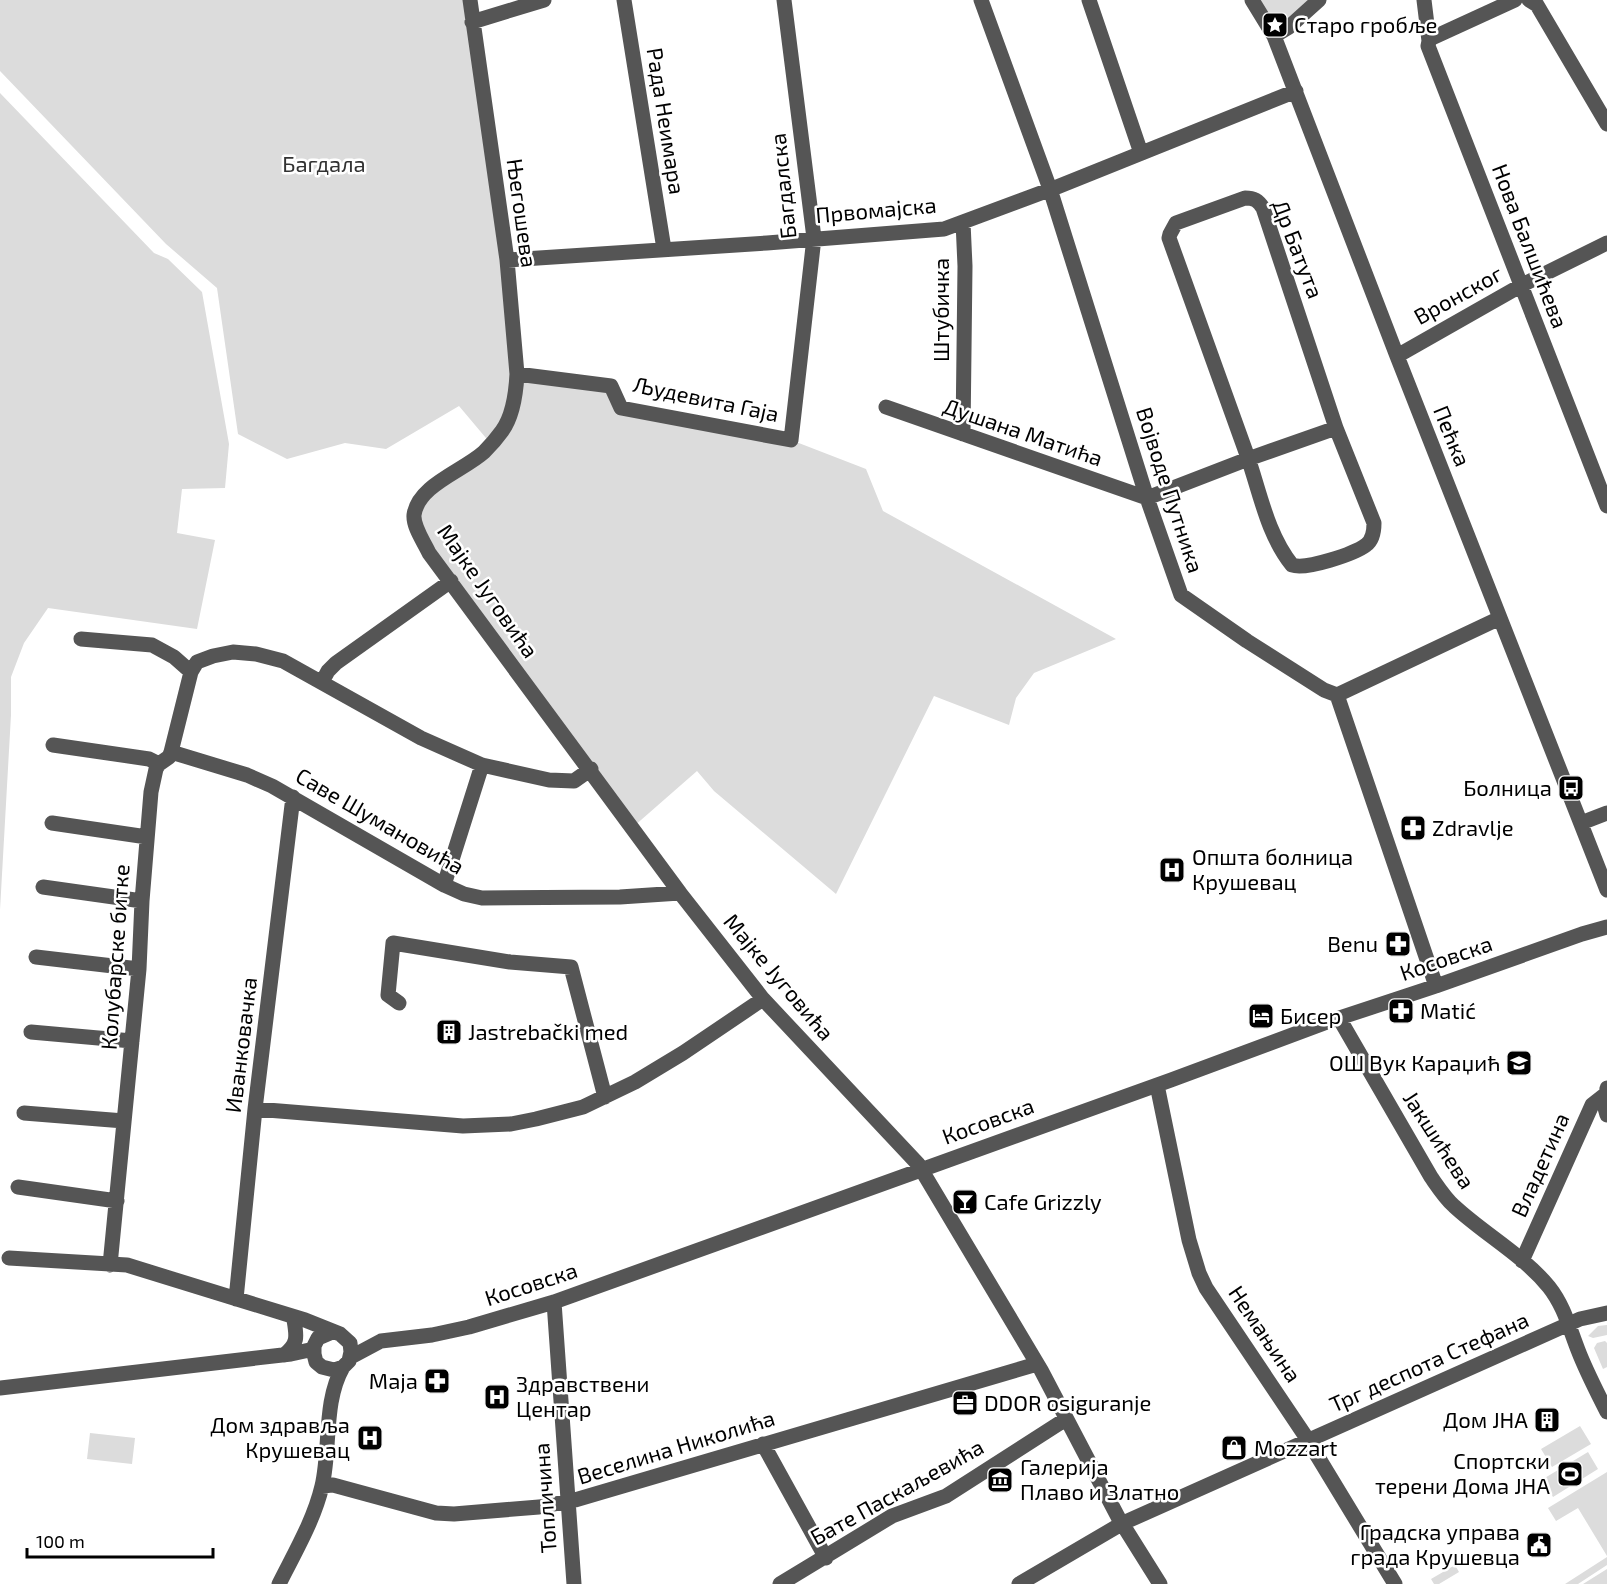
<svg xmlns="http://www.w3.org/2000/svg" width="1607" height="1584" viewBox="0 0 1607 1584" font-family="'Exo 2',sans-serif">
<style>
.green{fill:#dcdcdc}
.lines{fill:none;stroke-linecap:round;stroke-linejoin:round}
.minor{stroke:#555;stroke-width:15}
.labels{text-anchor:middle;stroke-width:5;stroke-linejoin:round;paint-order:stroke}
.poi-label{font-size:22px;fill:#000;stroke:#fff;text-anchor:start}
.street-label{font-size:22px;fill:#000;stroke:#fff}
.park-label{font-size:22px;fill:#333;stroke:#fff}
</style>
<rect width="100%" height="100%" fill="#fff"/>
<!-- green -->
<path class="green" d="M0,0H470L517,374L611,386L621,408L791,440L866,469L883,511L1116,639L1034,673L1016,698L1009,725L934,696L836,894L714,791L697,771L633,827L429,553L417,503L491,444L459,406L386,449L345,443L287,459L238,434L217,288L166,244L0,71Z
M1252,0H1310L1274,34Z
M0,93L154,253L168,259L202,292L229,444L225,488L182,489L177,533L215,540L197,629L48,608L24,643L11,677V715L0,910Z
M1607,1325V1335L1593,1338L1588,1336L1598,1326Z
M1605,1341L1607,1343V1367L1603,1369L1594,1348L1597,1343Z
M1580,1426L1591,1444L1552,1467L1541,1449Z
M90,1433L135,1438L132,1464L87,1459Z
M1588,1452L1598,1469L1553,1497L1543,1479Z
M1607,1472V1556L1578,1508L1556,1521L1548,1508Z
M1607,1557V1565L1578,1584H1565Z
M1455,1565L1459,1572L1439,1584H1434L1431,1579Z
M1607,1569V1584H1583Z"/>
<g class="lines">
<!-- minor -->
<path class="minor" d="M470,0L507,260L517,374C516,393 513,416 502,431C497,438 490,446 484,452C463,471 418,485 414,515C413,527 424,542 429,553L680,893L763,999L918,1164L1041,1370L1118,1517L1160,1584
M624,0L664,249
M981,0L1050,189L1147,498L1181,595L1247,641L1324,690L1337,695L1436,986
M1089,0L1141,153
M1252,0L1274,36L1397,356L1607,890
M1424,0L1429,41L1428,46L1607,506
M1529,0L1537,5L1607,124
M472,22L544,0
M1274,36L1289,27L1319,0
M1429,41L1432,38L1515,0
M1245,198C1254,198 1258,200 1263,208L1336,428L1374,523C1374,530 1373,540 1366,545C1354,554 1306,570 1292,565C1267,534 1260,492 1247,455C1221,383 1195,311 1169,238L1170,234L1176,223Z
M507,260L767,243L944,229L1057,187L1296,91
M1397,356L1522,285L1607,243
M517,374L611,386L621,408L791,440L814,238L784,0
M886,407L1147,498
M963,434L965,266L963,222
M1147,498L1248,459L1336,428
M81,639L152,645L174,657L191,672
M322,682L328,671L336,663L451,581
M1337,695L1500,618
M53,745L149,759L159,764
M171,752L247,775L272,786L444,885L464,894L482,898L620,897L680,893
M52,823L147,837
M1581,823L1607,813
M444,885L482,765
M43,887L142,901
M36,957L139,969
M399,1003L388,995L393,943L510,962L571,967L605,1097
M1339,1018L1431,1177C1438,1187 1445,1198 1454,1206C1484,1234 1523,1255 1549,1287C1564,1306 1569,1327 1578,1350C1586,1371 1597,1392 1607,1412
M31,1032L132,1041
M1157,1085L1189,1240L1199,1273L1206,1288L1304,1434L1395,1584
M1607,1088L1605,1108L1607,1115
M255,1109L463,1126L511,1124L536,1119L583,1107L635,1082L683,1053L763,999
M24,1113L124,1121
M18,1187L117,1201
M9,1258L127,1265L305,1320L340,1334L350,1343L351,1352L349,1361L343,1367L334,1370L322,1367L316,1362L314,1354V1346L318,1338L332,1332
M1522,1261L1592,1105L1606,1094
M110,1265L139,969L142,901L151,792L156,769L159,764L169,757L171,752L191,672L197,662L213,656L233,652L256,654L283,661L421,738L482,765L549,780L574,781L591,769
M236,1299L255,1109L293,797
M554,1302L574,1584
M284,1355C298,1344 297,1337 294,1320
M351,1357L381,1341L432,1335L469,1327L554,1302L1171,1080L1327,1022L1436,986L1582,934L1607,927
M0,1388L291,1354L314,1349
M763,1444L826,1558
M322,1486L333,1485L436,1513L454,1514L539,1507L575,1500L1037,1364
M279,1584C295,1552 314,1520 322,1486C331,1448 323,1402 343,1367
M780,1584L892,1516L946,1496L1066,1419
M1019,1584L1123,1523L1580,1319L1607,1313"/>
</g>
<!-- icons -->
<defs>
<g id="sight-square" transform="scale(1.35)"><rect x="-9" y="-9" width="18" height="18" rx="4" fill="#000" stroke="#fff"/><path d="M0-6L1.8-2.2L6-1.7L2.9 1.2L3.7 5.4L0 3.3L-3.7 5.4L-2.9 1.2L-6-1.7L-1.8-2.2Z" fill="#fff"/></g>
<g id="bus-square" transform="scale(1.35)"><rect x="-9" y="-9" width="18" height="18" rx="4" fill="#000" stroke="#fff"/><path d="M-5-6H5V4H4V6H2V4H-2V6H-4V4H-5ZM-3.5-4V0h7V-4ZM-3.5 1.2v1.5H-2V1.2ZM2 1.2v1.5H3.5V1.2Z" fill="#fff"/></g>
<g id="pharmacy-square" transform="scale(1.35)"><rect x="-9" y="-9" width="18" height="18" rx="4" fill="#000" stroke="#fff"/><path d="M-2-6h4v4h4v4h-4v4h-4v-4h-4v-4h4Z" fill="#fff"/></g>
<g id="hospital-square" transform="scale(1.35)"><rect x="-9" y="-9" width="18" height="18" rx="4" fill="#000" stroke="#fff"/><path d="M-5-5h3v3.5h4V-5h3V5h-3V1.5h-4V5h-3Z" fill="#fff"/></g>
<g id="hotel-square" transform="scale(1.35)"><rect x="-9" y="-9" width="18" height="18" rx="4" fill="#000" stroke="#fff"/><path d="M-6-4.5h1.5V1H6V5H4.5V3h-9V5H-6ZM-4 0a1.8 1.8 0 1 1 3.6 0ZM.5 0V-2.5h3Q6-2.5 6 0Z" fill="#fff"/></g>
<g id="building-square" transform="scale(1.35)"><rect x="-9" y="-9" width="18" height="18" rx="4" fill="#000" stroke="#fff"/><path d="M-4-6H4V6H1V3H-1V6H-4ZM-2.5-4.3h1.7v1.8h-1.7ZM.8-4.3h1.7v1.8H.8ZM-2.5-1h1.7V.8h-1.7ZM.8-1h1.7V.8H.8Z" fill="#fff"/></g>
<g id="school-square" transform="scale(1.35)"><rect x="-9" y="-9" width="18" height="18" rx="4" fill="#000" stroke="#fff"/><path d="M0-5L7-2L0 1L-7-2ZM-4 1L0 2.5L4 1V4Q0 6-4 4Z" fill="#fff"/></g>
<g id="bar-square" transform="scale(1.35)"><rect x="-9" y="-9" width="18" height="18" rx="4" fill="#000" stroke="#fff"/><path d="M-6-5H6L.8 .8V4.5H3.5V6h-7V4.5H-.8V.8Z" fill="#fff"/></g>
<g id="office-square" transform="scale(1.35)"><rect x="-9" y="-9" width="18" height="18" rx="4" fill="#000" stroke="#fff"/><path d="M-6-3h4V-5.5h4V-3h4V5H-6ZM-1-4.5V-3h2v-1.5ZM-6 0V1H6V0Z" fill="#fff"/></g>
<g id="shop-square" transform="scale(1.35)"><rect x="-9" y="-9" width="18" height="18" rx="4" fill="#000" stroke="#fff"/><path d="M-5-2.5h2.3a2.7 3.5 0 0 1 5.4 0H5L5.5 6h-11ZM-1.5-2.5h3a1.5 2.3 0 0 0-3 0Z" fill="#fff"/></g>
<g id="stadium-square" transform="scale(1.35)"><rect x="-9" y="-9" width="18" height="18" rx="4" fill="#000" stroke="#fff"/><path d="M0-5a6.5 5 0 1 0 0 10a6.5 5 0 1 0 0-10ZM-3.5-1.8h7v3.6h-7Z" fill="#fff"/></g>
<g id="museum-square" transform="scale(1.35)"><rect x="-9" y="-9" width="18" height="18" rx="4" fill="#000" stroke="#fff"/><path d="M0-6L6-3V-2H-6V-3ZM-5-1h2V3h-2ZM-1-1h2V3h-2ZM3-1h2V3H3ZM-6 4H6V6H-6Z" fill="#fff"/></g>
<g id="civic-square" transform="scale(1.35)"><rect x="-9" y="-9" width="18" height="18" rx="4" fill="#000" stroke="#fff"/><path d="M-.6-6.5H3V-4.5H.6V-3L4-1V1h2V6H-6V1h2V-1L-.6-3ZM-1.2 2.5V6h2.4V2.5Z" fill="#fff"/></g>
</defs>
<g fill-rule="evenodd">
<use href="#sight-square" x="1275" y="25"/>
<use href="#bus-square" x="1571" y="788"/>
<use href="#pharmacy-square" x="1413" y="828"/>
<use href="#hospital-square" x="1172" y="870"/>
<use href="#pharmacy-square" x="1398" y="944"/>
<use href="#pharmacy-square" x="1401" y="1011"/>
<use href="#hotel-square" x="1261" y="1016"/>
<use href="#building-square" x="449" y="1032"/>
<use href="#school-square" x="1519" y="1063"/>
<use href="#bar-square" x="965" y="1202"/>
<use href="#pharmacy-square" x="437" y="1381"/>
<use href="#hospital-square" x="497" y="1397"/>
<use href="#office-square" x="965" y="1403"/>
<use href="#building-square" x="1547" y="1420"/>
<use href="#hospital-square" x="370" y="1438"/>
<use href="#shop-square" x="1234" y="1448"/>
<use href="#stadium-square" x="1570" y="1474"/>
<use href="#museum-square" x="1000" y="1480"/>
<use href="#civic-square" x="1539" y="1545"/>
</g>
<g class="labels">
<!-- poi labels -->
<g class="poi-label">
<text x="1294" y="33">Старо гробље</text>
<text x="1552" y="796" text-anchor="end">Болница</text>
<text x="1432" y="836">Zdravlje</text>
<text x="1192" y="865">Општа болница<tspan x="1192" dy="25">Крушевац</tspan></text>
<text x="1378" y="952" text-anchor="end">Benu</text>
<text x="1420" y="1019">Matić</text>
<text x="1280" y="1024">Бисер</text>
<text x="468" y="1040">Jastrebački med</text>
<text x="1500" y="1071" text-anchor="end">ОШ Вук Караџић</text>
<text x="984" y="1210">Cafe Grizzly</text>
<text x="418" y="1389" text-anchor="end">Маја</text>
<text x="516" y="1392">Здравствени<tspan x="516" dy="25">Центар</tspan></text>
<text x="984" y="1411">DDOR osiguranje</text>
<text x="1528" y="1428" text-anchor="end">Дом ЈНА</text>
<text x="350" y="1433" text-anchor="end">Дом здравља<tspan x="350" dy="25">Крушевац</tspan></text>
<text x="1254" y="1456">Mozzart</text>
<text x="1550" y="1469" text-anchor="end">Спортски<tspan x="1550" dy="25">терени Дома ЈНА</tspan></text>
<text x="1020" y="1475">Галерија<tspan x="1020" dy="25">Плаво и Златно</tspan></text>
<text x="1520" y="1540" text-anchor="end">Градска управа<tspan x="1520" dy="25">града Крушевца</tspan></text>
</g>
<!-- street labels -->
<g class="street-label">
<text transform="translate(666 121) rotate(81)" y="8">Рада Неимара</text>
<text transform="translate(783 186) rotate(-96)" y="8">Багдалска</text>
<text transform="translate(876 210) rotate(-5)" y="8">Првомајска</text>
<text transform="translate(522 213) rotate(82)" y="8">Његошева</text>
<text transform="translate(1530 246) rotate(69)" y="8">Нова Балшићева</text>
<text transform="translate(1298 249) rotate(69)" y="8">Др Батута</text>
<text transform="translate(1458 295) rotate(-29)" y="8">Вронског</text>
<text transform="translate(941 310) rotate(-90)" y="8">Штубичка</text>
<text transform="translate(706 399) rotate(12)" y="8">Људевита Гаја</text>
<text transform="translate(1023 432) rotate(19)" y="8">Душана Матића</text>
<text transform="translate(1452 436) rotate(68)" y="8">Пећка</text>
<text transform="translate(1170 490) rotate(72)" y="8">Војводе Путника</text>
<text transform="translate(488 591) rotate(55)" y="8">Мајке Југовића</text>
<text transform="translate(380 821) rotate(30)" y="8">Саве Шумановића</text>
<text transform="translate(115 957) rotate(-86)" y="8">Колубарске битке</text>
<text transform="translate(1446 958) rotate(-19)" y="8">Косовска</text>
<text transform="translate(779 977) rotate(50)" y="8">Мајке Југовића</text>
<text transform="translate(241 1045) rotate(-83)" y="8">Иванковачка</text>
<text transform="translate(988 1121) rotate(-20)" y="8">Косовска</text>
<text transform="translate(1439 1140) rotate(57)" y="8">Јакшићева</text>
<text transform="translate(1540 1165) rotate(-66)" y="8">Владетина</text>
<text transform="translate(531 1284) rotate(-18)" y="8">Косовска</text>
<text transform="translate(1265 1334) rotate(56)" y="8">Немањина</text>
<text transform="translate(1429 1362) rotate(-24)" y="8">Трг деспота Стефана</text>
<text transform="translate(676 1447) rotate(-17)" y="8">Веселина Николића</text>
<text transform="translate(897 1492) rotate(-29)" y="8">Бате Паскаљевића</text>
<text transform="translate(545 1498) rotate(-94)" y="8">Топличина</text>
</g>
<!-- park labels -->
<g class="park-label">
<text x="324" y="172">Багдала</text>
</g>
</g>
<!-- scale -->
<path d="M27 1548v9h186v-9" fill="none" stroke="#000000" stroke-width="3"/>
<text x="36" y="1548" font-size="18" fill="#000000" stroke="#ffffff" stroke-width="4.5" paint-order="stroke">100 m</text>
</svg>
